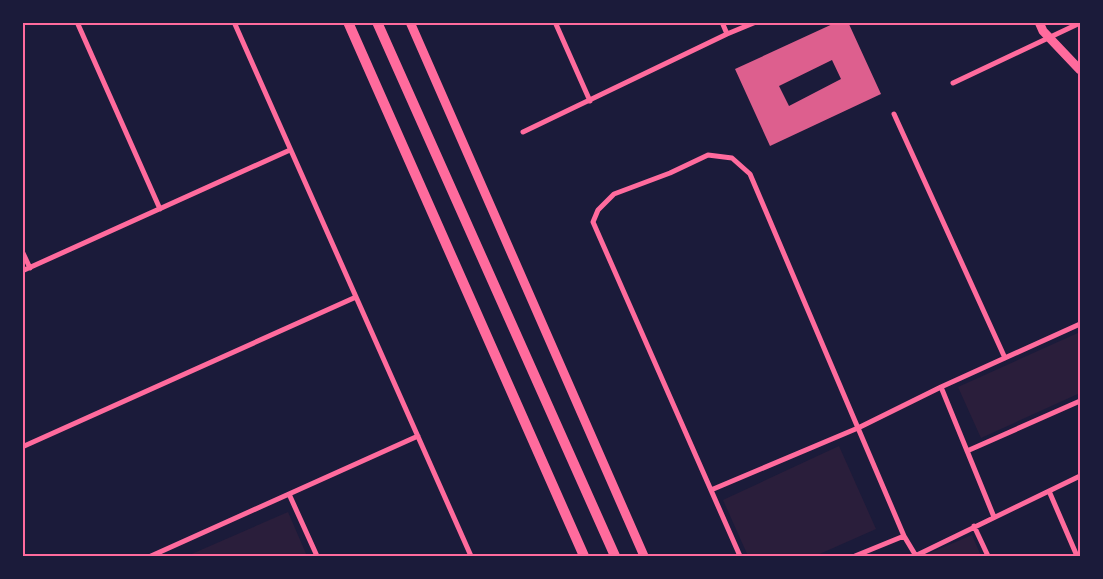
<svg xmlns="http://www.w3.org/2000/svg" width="1103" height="579" viewBox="0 0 1103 579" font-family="Karla,sans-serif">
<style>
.green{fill:#2a1e3b}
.building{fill:#dd5f8e;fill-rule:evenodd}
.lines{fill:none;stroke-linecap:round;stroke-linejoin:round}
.minor{stroke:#ff6b9d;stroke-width:5}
.tertiary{stroke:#ff6b9d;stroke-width:9}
.secondary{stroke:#ff6b9d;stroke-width:10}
.neatline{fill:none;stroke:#ff6b9d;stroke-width:2}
</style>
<rect width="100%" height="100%" fill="#1b1b3a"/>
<!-- green -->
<path class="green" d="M1080,332V393L981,438L958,387Z
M839,446L876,529L815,556H748L723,500Z
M288,512L307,556H187Z
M972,535L981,556H923Z"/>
<!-- building -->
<path class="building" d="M837,22H848L881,94L770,146L735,69ZM832,60L841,79L789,106L779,86Z"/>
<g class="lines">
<!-- minor -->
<path class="minor" d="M77,22L160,209
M234,22L471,556
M555,22L590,101
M722,22L727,34
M953,83L1080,23
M894,114L1005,358
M523,132L727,34L756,22
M22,251L30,268
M22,271L290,150
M941,387L994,517
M22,447L356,297
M967,451L1080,401
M711,490L858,428L941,387L1080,324
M1049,491L1077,556
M289,494L317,556
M974,526L988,556
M151,556L418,436
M740,556L593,222L598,210L614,194L670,173L708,155L732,158L750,174L858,428L904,536L916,556
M855,556L904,536
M915,556L1080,476"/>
<!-- tertiary -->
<path class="tertiary" d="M410,22L644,556
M1039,22L1043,31L1080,70"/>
<!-- secondary -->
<path class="secondary" d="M348,22L584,556
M377,22L615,556"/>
</g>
<!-- border -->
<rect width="1103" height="579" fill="none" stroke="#1b1b3a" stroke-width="48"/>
<rect x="24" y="24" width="1055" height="531" class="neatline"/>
</svg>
